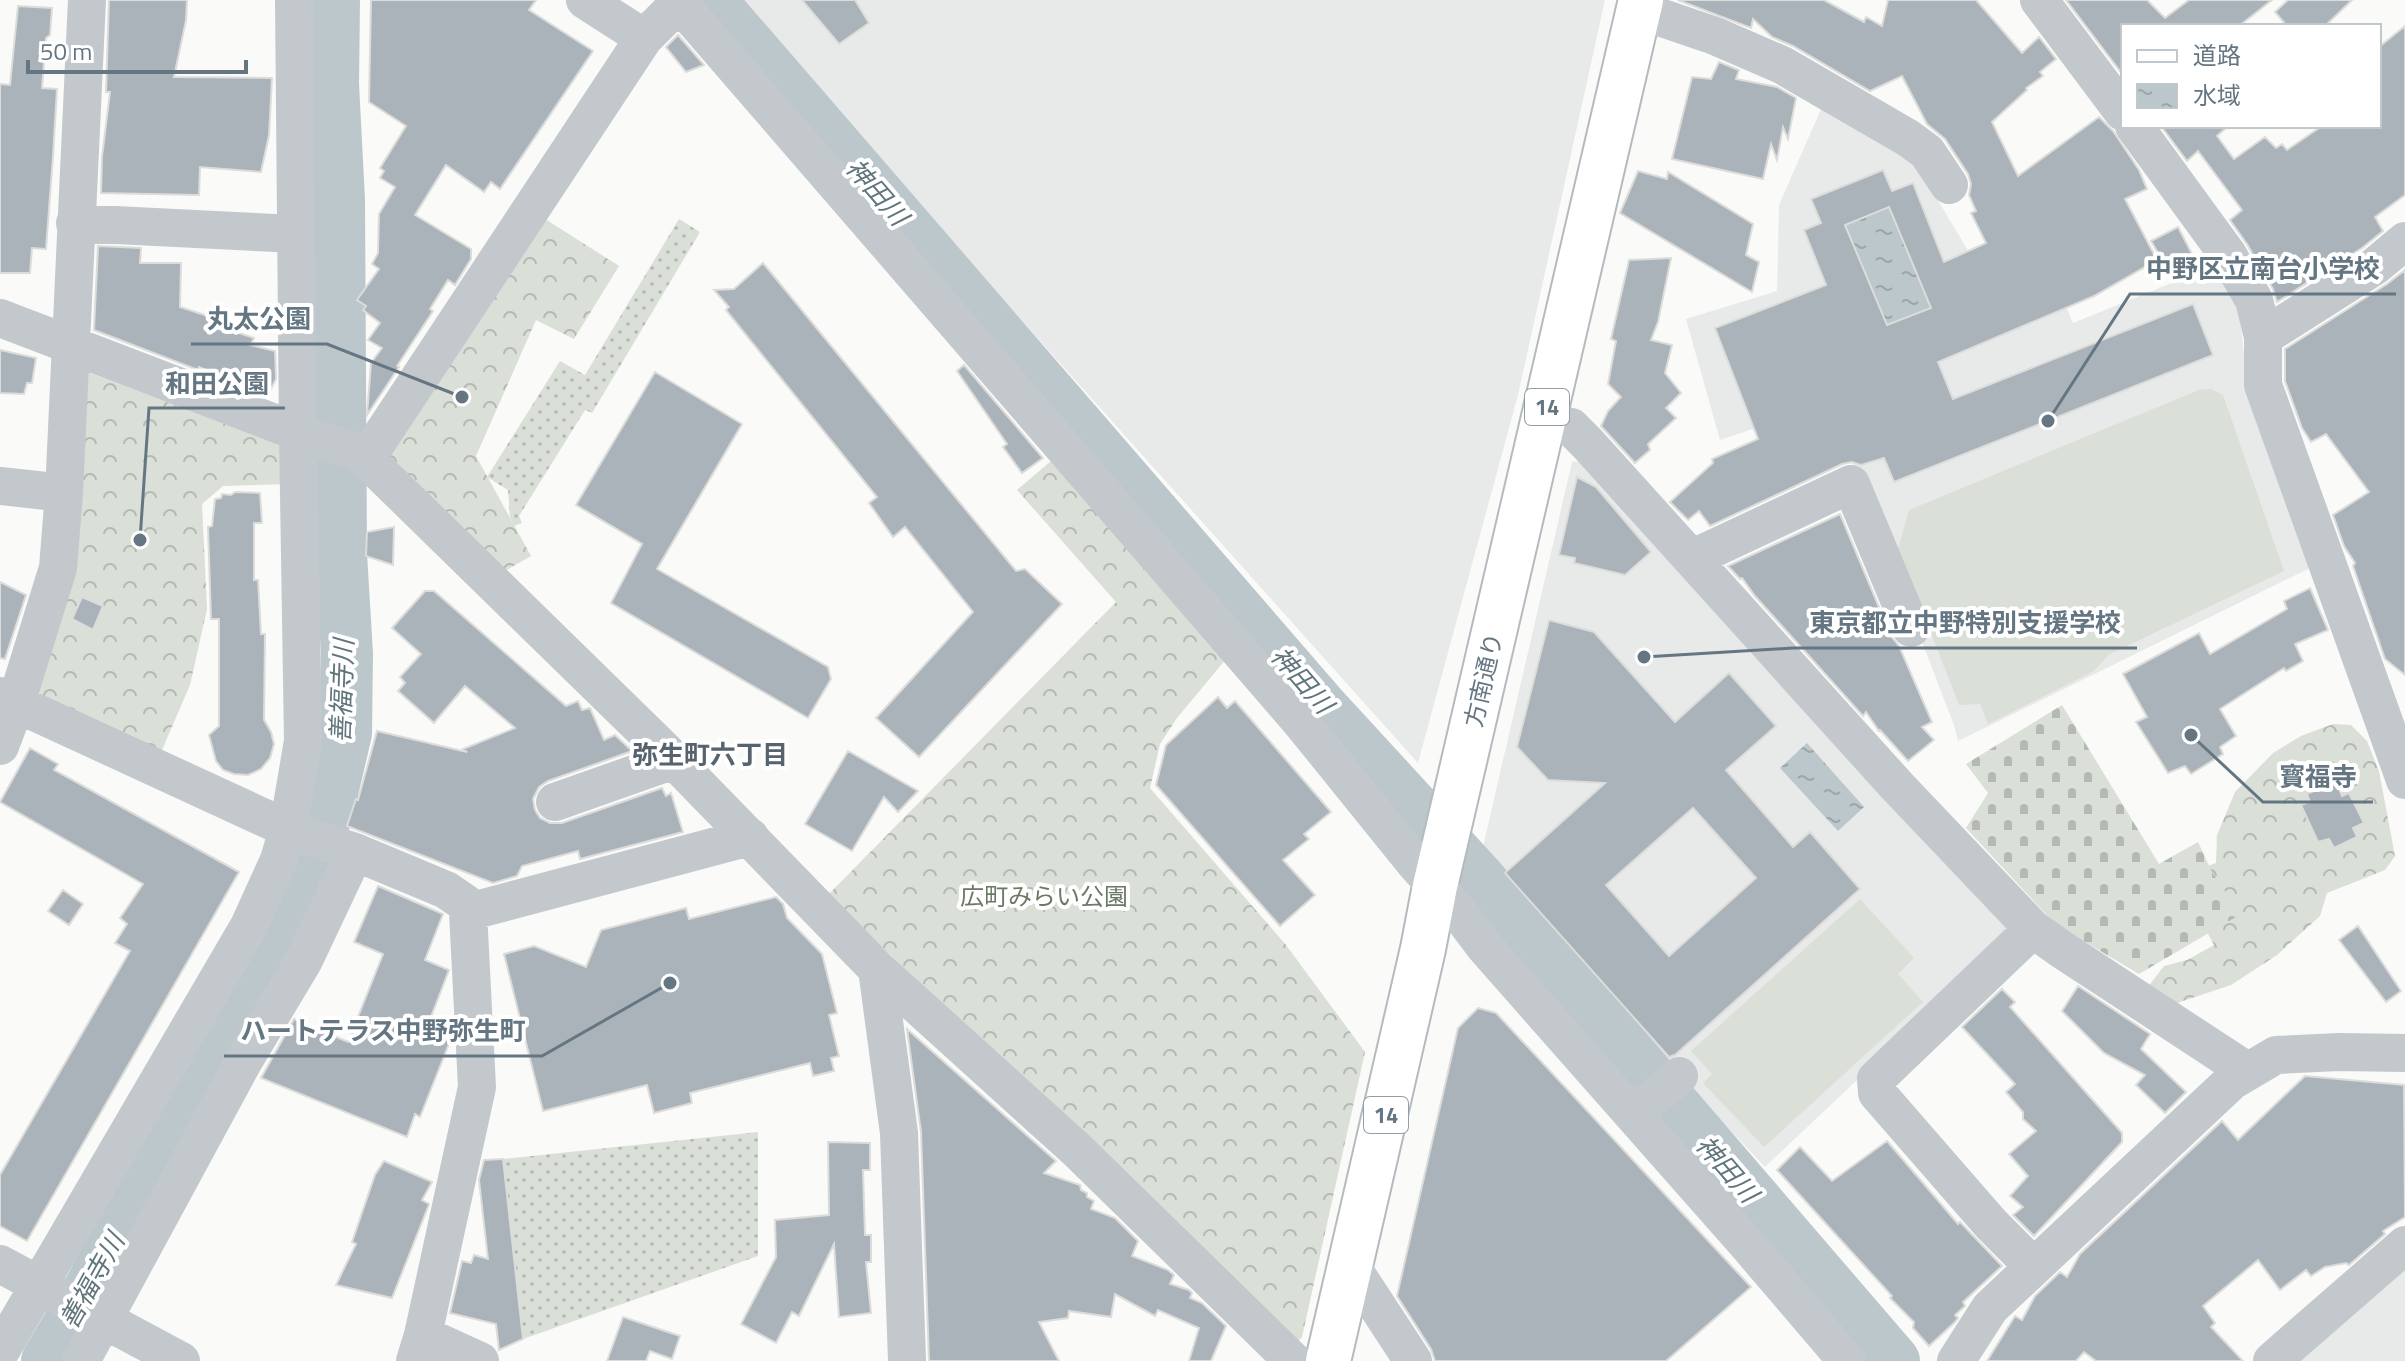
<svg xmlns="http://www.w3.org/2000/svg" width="2405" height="1361" viewBox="0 0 2405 1361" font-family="'Titillium Web','Noto Sans JP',sans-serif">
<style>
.built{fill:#e8e9e9}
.grass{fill:url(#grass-dots)}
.forest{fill:url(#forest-crowns)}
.cemetery{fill:url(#cemetery-stones)}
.pitch{fill:#dadfd7}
.water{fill:url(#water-ripples)}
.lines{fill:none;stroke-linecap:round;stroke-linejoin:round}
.river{stroke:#bbc7cb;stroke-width:52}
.building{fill:#aab3b9;stroke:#dcdcda;stroke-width:2;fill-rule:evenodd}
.major-casing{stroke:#b5babe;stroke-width:48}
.minor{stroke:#c3c8cc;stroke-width:38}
.major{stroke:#fff;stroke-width:44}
.labels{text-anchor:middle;stroke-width:8;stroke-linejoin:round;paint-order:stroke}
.shield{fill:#fff;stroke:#939fa8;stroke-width:2}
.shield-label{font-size:22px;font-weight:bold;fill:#657683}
.street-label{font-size:24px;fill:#657683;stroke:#fff}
.park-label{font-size:24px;fill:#687a64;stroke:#fff}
.water-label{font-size:26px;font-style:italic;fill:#60757c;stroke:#fff}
.neighbourhood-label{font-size:26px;font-weight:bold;fill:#57646e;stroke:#fff}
.leader{fill:none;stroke:#657683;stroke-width:3}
.callout-dot{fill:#657683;stroke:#fff;stroke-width:3}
.callout-label{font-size:26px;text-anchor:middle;font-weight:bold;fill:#657683;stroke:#fff;stroke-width:8;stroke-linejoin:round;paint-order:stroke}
</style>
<defs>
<pattern id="grass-dots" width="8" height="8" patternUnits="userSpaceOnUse" patternTransform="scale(2)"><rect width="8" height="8" fill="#dadfd7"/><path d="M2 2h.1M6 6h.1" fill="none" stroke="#b4b9b4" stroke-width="1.8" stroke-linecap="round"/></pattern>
<pattern id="forest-crowns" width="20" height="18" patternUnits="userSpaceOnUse" patternTransform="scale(2)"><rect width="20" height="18" fill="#dadfd7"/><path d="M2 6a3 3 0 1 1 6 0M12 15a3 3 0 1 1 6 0" fill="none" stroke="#b4b9b4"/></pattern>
<pattern id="cemetery-stones" width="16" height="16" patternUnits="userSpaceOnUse" patternTransform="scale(2)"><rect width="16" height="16" fill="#dadfd7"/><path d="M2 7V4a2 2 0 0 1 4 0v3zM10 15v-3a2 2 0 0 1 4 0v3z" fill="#b4b9b4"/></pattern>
<pattern id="water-ripples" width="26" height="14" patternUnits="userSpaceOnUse" patternTransform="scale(2)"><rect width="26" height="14" fill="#bbc7cb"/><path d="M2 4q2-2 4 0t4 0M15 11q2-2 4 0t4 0" fill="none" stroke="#9ca6aa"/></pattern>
</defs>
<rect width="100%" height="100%" fill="#fafaf8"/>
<!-- built -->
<path class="built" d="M735,0H1605L1518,395L1418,763Z
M1825,100L1915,162L1979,269L2040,245L2073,323L2214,266L2239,311L2248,389L2312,567L1958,741L1954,725L1830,403L1720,440L1686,319L1777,291L1779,205Z
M1583,461L2006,925V939L1765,1167L1679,1076L1482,851L1572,462Z
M2405,1256V1361H2285Z"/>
<!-- grass -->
<path class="grass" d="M679,219L700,232L592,413L585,410L519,516L522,523L514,526L510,517L508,490L487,477L560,361L585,375Z
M758,1132V1256L523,1339L503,1159Z"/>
<!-- forest -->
<path class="forest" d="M542,217L619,266L574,339L536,320L476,456L531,556L505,571L384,455Z
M82,370L283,446L288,484L223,486L202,504L207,609L190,685L159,757L33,690Z
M1051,461L1231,653L1177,718L1160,744L1150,788L1286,945L1365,1052L1302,1337L1294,1345L828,895L1116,602L1017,490Z
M2333,724L2351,725L2367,741L2379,771L2395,856L2385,870L2327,893L2320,916L2277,955L2231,985L2177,1003L2147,988L2164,966L2187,960L2214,945L2200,919L2186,874L2216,863L2217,835L2235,792L2273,753L2301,736Z"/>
<!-- cemetery -->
<path class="cemetery" d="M2062,705L2159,864L2198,842L2212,872L2241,914L2139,974L2055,924L1966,828L1988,793L1966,764Z"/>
<!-- pitch -->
<path class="pitch" d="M2211,389L2223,395L2284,571L2108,655L2094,671L1988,724L1980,704L1959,705L1898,549L1909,510L2199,390Z
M1860,899L1914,958L1898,974L1923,1002L1764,1147L1703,1083L1712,1074L1691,1051Z"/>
<!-- water -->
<path class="water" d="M1889,207L1931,308L1887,325L1845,225Z
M1807,743L1864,807L1838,831L1780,768Z"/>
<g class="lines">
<!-- river -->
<path class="river" d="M710,0L1320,705L1477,876L1894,1361
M47,1361L89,1290L156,1164L218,1058L282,936L310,866L328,810L346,733L347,654L341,554L339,200L333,84L334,0"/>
</g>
<!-- building -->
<path class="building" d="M109,0H187L186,20L174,77L272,78L269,135L261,172L200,167L199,195L101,193L102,157L110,92H106Z
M371,0H536L529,10L593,51L500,189L491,182L484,192L446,165L415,215L471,249V259L455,285L448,280L430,309L433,311L397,366L399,367L367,415L371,363L382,348L368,340L380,323L363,310L366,306L357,300L379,269L372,264L378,253L379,214L395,187L380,178L384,171L380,168L406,126L369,102Z
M802,0H855L869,23L839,44Z
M1678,0H1824L1864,22L1866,17L1882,26L1888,0H1976L2022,53L2039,37L2056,59L2040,72L2043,76L2026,88L2027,90L1992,122L2018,176L2099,117L2113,131L2139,170L2147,189L2125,199L2157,260L2094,296L1938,362L1953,399L2193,304L2213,355L1894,482L1884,458L1861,465L1852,462L1842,464L1710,526L1699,511L1688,520L1670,502L1713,463L1712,459L1758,439L1715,328L1826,285L1804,230L1821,223L1811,199L1883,170L1892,191L1913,183L1944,262L1986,243L1971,213L1976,211L1969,195L1971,184L1968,174L1945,139L1927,124L1902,76L1870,91L1793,46L1772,37L1753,19L1751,28ZM1889,207L1931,308L1887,325L1845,225Z
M2066,0H2147L2165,18L2189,0H2272L2239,26H2123V75Z
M2288,0H2352L2325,26H2287L2275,12Z
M18,6L52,8L50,35L46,38L42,88L57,89L53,156L46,249L32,248L30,273H0V84L10,85Z
M2405,26V195L2375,217L2383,231L2362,248L2277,302L2273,289L2247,244L2230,220L2242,210L2198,151L2187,161L2161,126H2228L2217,136L2234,159L2265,137L2276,148L2282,144L2287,150L2322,126H2379V47Z
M678,35L704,65L686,72L666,47Z
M1719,62L1739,70L1736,79L1777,87L1796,98L1788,139L1783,127L1777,160L1771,144L1763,179L1672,159L1692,77L1711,79Z
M1638,171L1667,179L1668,172L1753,224L1746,255L1759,262L1752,292L1620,213Z
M2178,227L2192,254L2167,268L2151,241Z
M98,246L141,248L140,263H181L180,307L220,320L218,326L254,338L250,345L275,351L276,379L269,393L237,379L236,382L199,367L198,370L94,330Z
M1671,258L1658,322L1651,340L1672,345L1665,373L1681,393L1666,408L1676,418L1648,444L1650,450L1635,463L1601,426L1608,411L1621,397L1608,384L1616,341L1611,339L1629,260Z
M763,263L1016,571L1025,569L1062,604L919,757L876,718L973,612L905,527L893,537L869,503L877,497L726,310L729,307L714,290L734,289Z
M2405,270V675L2385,659L2353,566L2355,563L2344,546L2333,515L2369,492L2326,434L2311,442L2302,428L2285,381V349L2387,284Z
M0,350L36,358L32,383H27L24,394L0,393Z
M964,365L1043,458L1022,473L1003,447L1007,444L957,371Z
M655,372L742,424L657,569L828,667L831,679L808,718L611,603L642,544L576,505Z
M1577,477L1596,487L1651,552L1625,575L1574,563L1575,558L1559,555Z
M235,492L260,493L262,523H254V580H258L261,634H265L264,720L271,732L274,744L270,758L261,769L248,775L234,774L223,770L216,761L209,735L219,726V619H211L208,527L212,526L215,499L221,498L222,494L231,495Z
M1840,514L1891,636L1899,646L1932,722L1922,727L1934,740L1908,761L1880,730L1879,731L1866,712L1863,716L1755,596L1742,578L1740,579L1728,566Z
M394,527L393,565L366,556L367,532Z
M0,582L26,595L5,659L0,658Z
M2310,588L2328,630L2295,644L2303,661L2286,671L2284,668L2220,709L2236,736L2220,747L2223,754L2191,774L2185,766L2168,773L2136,722L2147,717L2123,674L2199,633L2210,654L2287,609L2284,601Z
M425,591H434L566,706L578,701L582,710L590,708L604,740L615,735L632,751L548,781L539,787L533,799L535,810L540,818L550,823H562L662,788L666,796L671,793L683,832L580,859L578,851L522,866L517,876L493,883L347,826L356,799L358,800L377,731L467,752L463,749L515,728L465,686L434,723L398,691L405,683L400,677L421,654L392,628Z
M82,597L103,606L93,630L72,619Z
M1549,620L1594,632L1675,722L1729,673L1776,726L1726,770L1793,847L1810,832L1860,889L1675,1055L1669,1057L1505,873L1605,783L1548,780L1517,747ZM1693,808L1756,878L1669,956L1606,885Z
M1218,697L1227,708L1235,701L1331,812L1304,834L1309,839L1283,860L1315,895L1280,926L1156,785L1166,745Z
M30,748L58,764L54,770L239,872L27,1241L0,1226V1175L130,951L115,943L127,924L120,918L143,884L0,802Z
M848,751L918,791L898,812L884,797L852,851L805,824Z
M2336,781L2342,796L2349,793L2364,823L2353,828L2357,837L2334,848L2329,839L2318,842L2301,805L2310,802L2307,794Z
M378,886L443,914L425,960L449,970L431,1017L448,1025L452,1036L420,1117L415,1114L407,1137L261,1078L294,1019L348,1042L383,954L354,942Z
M63,890L83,904L69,925L48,911Z
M776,897L783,904L787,918L822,954L837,1013L829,1015L839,1056L831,1058L834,1071L813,1076L810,1063L690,1093L692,1103L654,1113L647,1085L543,1111L504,954L534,946L586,967L601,930L686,908L689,919Z
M2358,926L2401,991L2386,1002L2339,940Z
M2078,986L2150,1034L2141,1049L2186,1092L2165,1113L2136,1085L2145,1075L2104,1053L2062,1011Z
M2002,989L2015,1002L2010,1007L2122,1133V1142L2034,1236L2013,1215L2023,1207L2010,1196L2028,1176L2009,1154L2036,1131L2023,1119V1112L2006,1092L2015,1084L1962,1027Z
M1478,1008L1496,1013L1751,1287L1666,1361H1435L1431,1349L1397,1296L1458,1028Z
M907,1029L1056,1161L1044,1173L1080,1185L1081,1190L1087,1193V1197L1094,1201L1091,1209L1115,1218L1138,1241L1132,1256L1168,1270L1174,1275L1170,1284L1189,1290L1192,1293L1190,1298L1202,1303L1226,1326L1211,1361H1189L1199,1328L1158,1310L1155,1316L1115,1294L1111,1317L1069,1311L1068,1318L1039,1322L1059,1361H929L921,1132Z
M2305,1076L2404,1085L2405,1217L2383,1231L2385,1234L2349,1265L2346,1263L2325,1267L2311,1276L2306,1270L2280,1290L2258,1260L2203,1306L2215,1323L2211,1327L2243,1361H2096L2084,1352L2076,1361H1987L2015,1316L2022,1320L2035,1296L2060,1272L2067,1277L2080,1254L2222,1121L2238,1140Z
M1887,1141L1958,1224L1960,1222L2002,1266L1963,1302L1965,1306L1955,1315L1958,1318L1955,1322L1929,1346L1913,1328L1914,1322L1890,1298L1892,1296L1777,1170L1800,1147L1832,1181Z
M828,1142L870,1143V1170H863L865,1235H871V1262H866L871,1313L839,1317L834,1244L799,1316L792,1312L776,1343L741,1324L776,1257L775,1220L829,1215Z
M503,1159L523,1339L499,1350L496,1324L450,1313L462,1261L471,1263L474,1255L488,1259L479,1180L484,1160Z
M384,1161L432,1182L422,1200L429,1204L428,1207L392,1298L336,1285L356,1244L352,1242L375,1175Z
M623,1317L680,1336L672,1359L650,1351L646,1361H607Z"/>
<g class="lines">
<!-- major casing -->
<g class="major-casing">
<path id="major" d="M1328,1361L1423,949L1435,886L1641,0"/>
</g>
<!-- minor -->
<path class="minor" d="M585,0L644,38
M2039,0L2123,112
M1639,10L1715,36L1782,65L1908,138L1927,152L1949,185
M2134,126L2228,255L2254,300L2263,337V385L2405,780
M75,223L296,234
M0,318L298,432L356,452L366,459L662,748L877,969L1077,1150L1293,1361
M2263,337L2375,266L2405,241
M1544,422L1571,427L1588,444L1897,786L2033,929L2061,949L2247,1071
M366,459L644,38L669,13H688L1301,722L1415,863L1458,911L1485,947L1747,1244L1847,1361
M0,486L64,493
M1693,558L1851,484L1911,628
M0,696L295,832L355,852L446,890L465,903L468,912L477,1087L423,1335L415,1361
M0,746L16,703L58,568L64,493L87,0
M555,802L674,760
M468,912L750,837
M877,969L899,1133L907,1361
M1634,1114L1679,1076
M0,1264L181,1361
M1351,1266L1413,1361
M2033,1266L1991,1224L1877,1093L1876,1079L2033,929
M423,1335L480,1361
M0,1352L249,926L279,860L288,829L303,741L298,432L294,0
M81,1361L243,1062L304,960L355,852
M1956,1361L1990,1308L2232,1081L2276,1055L2339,1052L2405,1053
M2272,1361L2405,1245"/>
<!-- major -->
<use href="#major" class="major"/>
</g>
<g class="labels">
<!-- shield labels -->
<g class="shield">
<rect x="1525" y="389" width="44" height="36" rx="6"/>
<rect x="1364" y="1097" width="44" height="36" rx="6"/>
</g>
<g class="shield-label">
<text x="1547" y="415">14</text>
<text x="1386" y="1123">14</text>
</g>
<!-- street labels -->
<g class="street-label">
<text transform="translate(1484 680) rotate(-77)" y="8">方南通り</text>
</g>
<!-- park labels -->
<g class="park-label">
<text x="1044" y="905">広町みらい公園</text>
</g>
<!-- water labels -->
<g class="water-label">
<text transform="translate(877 192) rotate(49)" y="9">神田川</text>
<text transform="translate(1302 680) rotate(49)" y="9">神田川</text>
<text transform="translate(342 691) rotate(-88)" y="9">善福寺川</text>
<text transform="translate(1727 1169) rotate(49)" y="9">神田川</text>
<text transform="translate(92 1281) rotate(-61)" y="9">善福寺川</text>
</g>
<!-- neighbourhood labels -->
<g class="neighbourhood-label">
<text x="710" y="764">弥生町六丁目</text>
</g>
</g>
<!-- callouts -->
<path class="leader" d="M2048 421L2130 294H2396M462 397L327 344H191M140 540L149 408H285M1644 657L1793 648H2137M2191 735L2263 802H2373M670 983L542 1056H224"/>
<g class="callout-dot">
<circle cx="2048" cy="421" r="8"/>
<circle cx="462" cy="397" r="8"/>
<circle cx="140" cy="540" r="8"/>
<circle cx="1644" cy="657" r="8"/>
<circle cx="2191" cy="735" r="8"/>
<circle cx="670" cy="983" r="8"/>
</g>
<g class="callout-label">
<text x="2263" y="278">中野区立南台小学校</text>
<text x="259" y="328">丸太公園</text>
<text x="217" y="393">和田公園</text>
<text x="1965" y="632">東京都立中野特別支援学校</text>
<text x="2318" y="786">寳福寺</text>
<text x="383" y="1040">ハートテラス中野弥生町</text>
</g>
<!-- legend -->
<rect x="2121" y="24" width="260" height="104" fill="#ffffff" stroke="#c1c8cd" stroke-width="2"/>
<rect x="2137" y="50" width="40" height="12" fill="#ffffff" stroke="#c1c8cd" stroke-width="2"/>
<text x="2193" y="64" font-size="24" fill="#657683">道路</text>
<rect x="2137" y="84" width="40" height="24" fill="url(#water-ripples)" stroke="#c1c8cd" stroke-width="2"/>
<text x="2193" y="104" font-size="24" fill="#657683">水域</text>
<!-- scale -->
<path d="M28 60v12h218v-12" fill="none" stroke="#657683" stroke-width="4"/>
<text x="40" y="60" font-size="24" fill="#657683" stroke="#ffffff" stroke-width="6" paint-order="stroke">50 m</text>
</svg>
